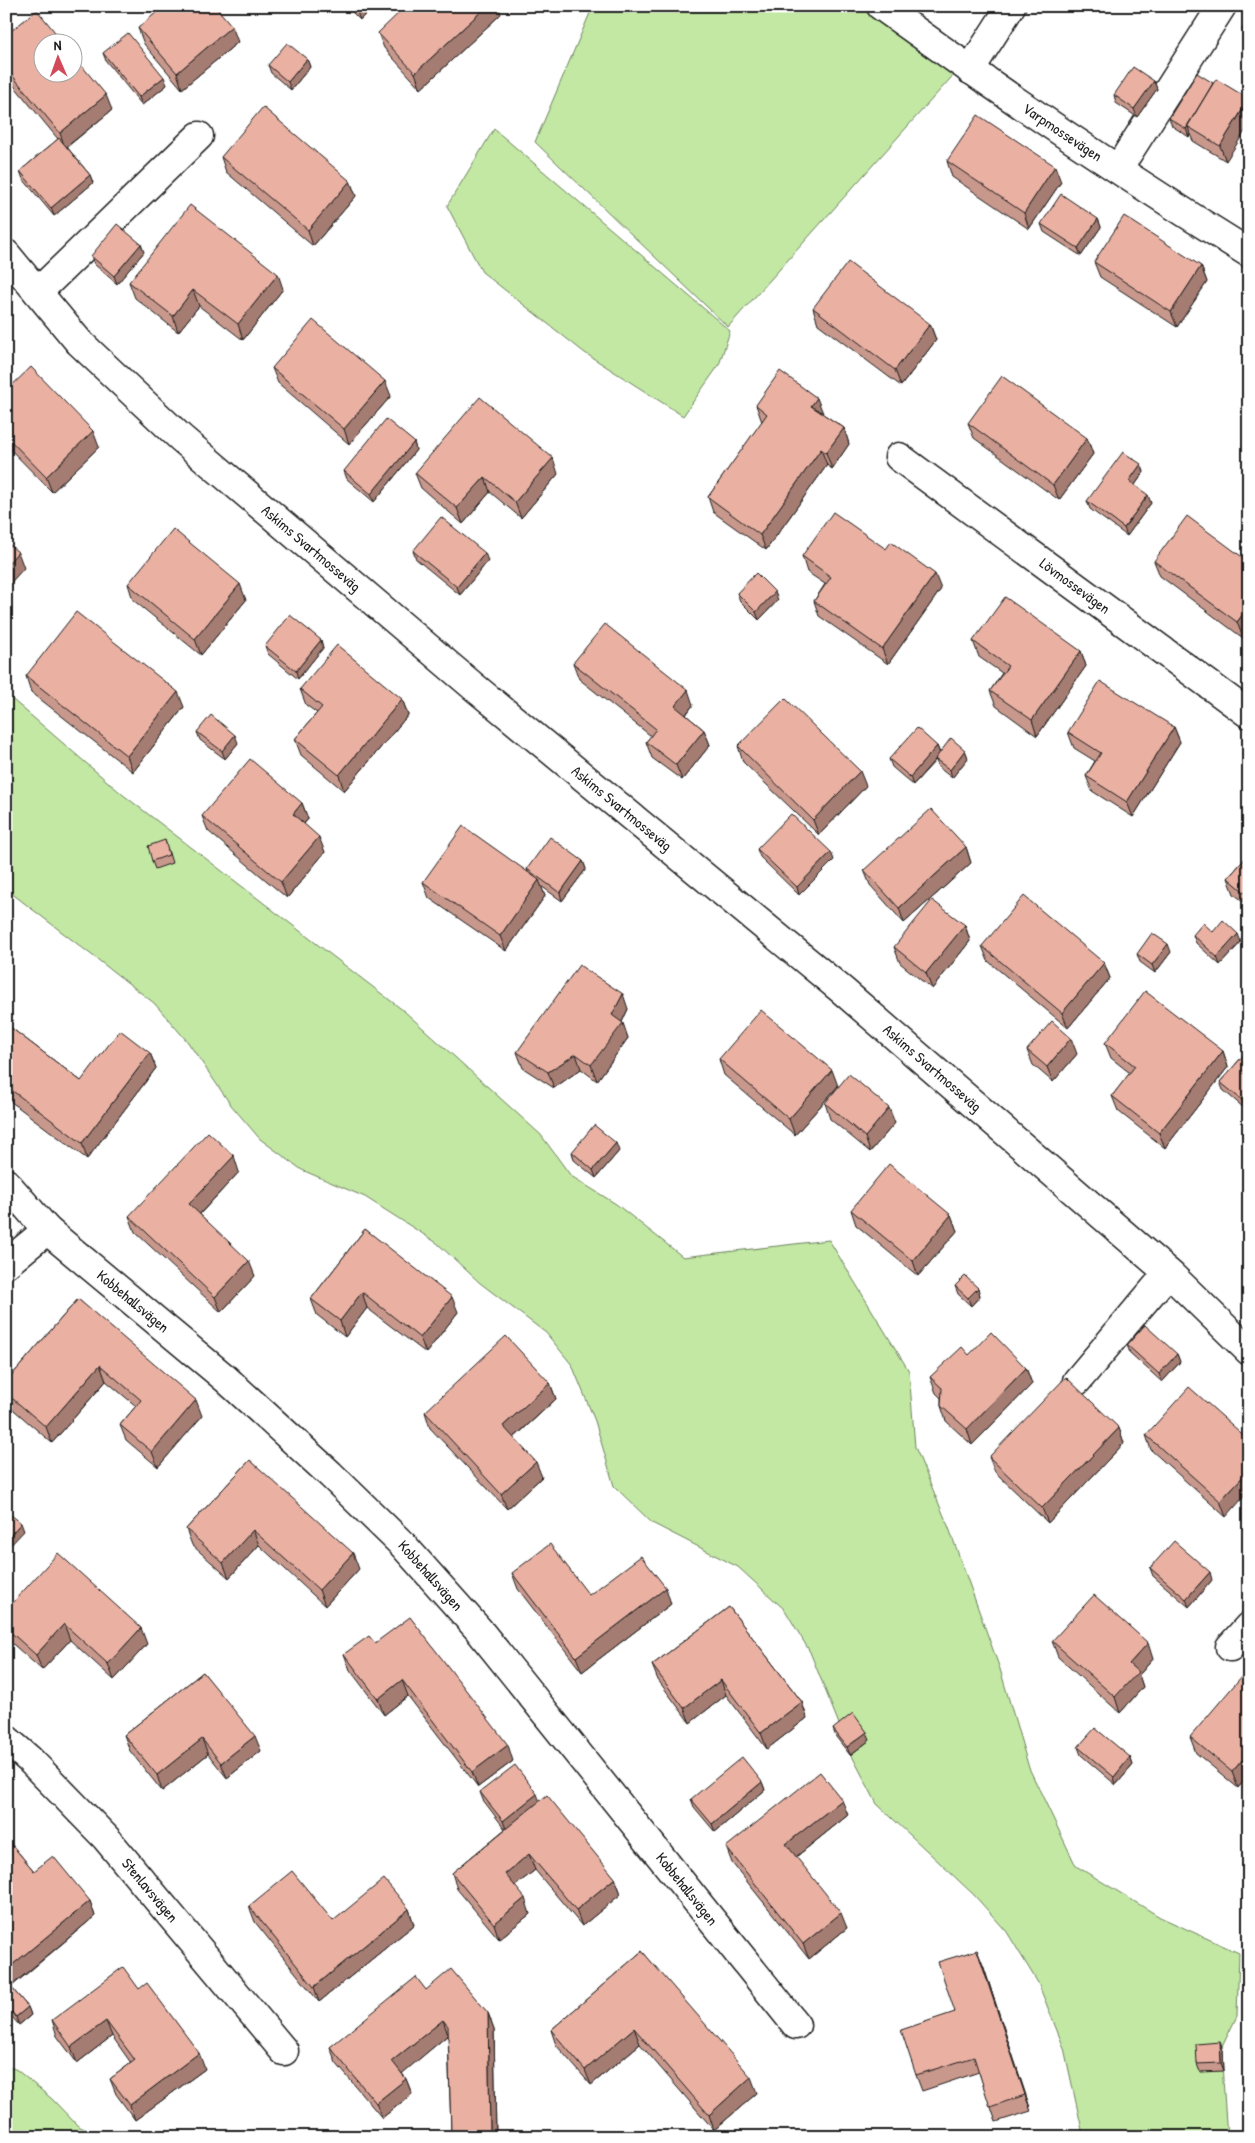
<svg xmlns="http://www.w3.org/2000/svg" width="1255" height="2143" viewBox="0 0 1255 2143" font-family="'Patrick Hand',sans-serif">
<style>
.green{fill:#c2e8a3;stroke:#6f8260}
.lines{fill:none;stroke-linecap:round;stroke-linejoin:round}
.minor-casing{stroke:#1c1c1c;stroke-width:31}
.minor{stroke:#fff;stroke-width:28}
.wall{fill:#c9988c;stroke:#1c1c1c}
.shaded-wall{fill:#a47c72;stroke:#1c1c1c}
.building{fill:#eab1a3;stroke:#1c1c1c}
.labels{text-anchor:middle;stroke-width:4;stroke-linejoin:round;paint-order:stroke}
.street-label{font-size:15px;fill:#1c1c1c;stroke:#fff}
</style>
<rect width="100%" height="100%" fill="#fff"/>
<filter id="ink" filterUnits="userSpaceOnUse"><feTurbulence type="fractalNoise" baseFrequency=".02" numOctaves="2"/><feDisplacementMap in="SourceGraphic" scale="10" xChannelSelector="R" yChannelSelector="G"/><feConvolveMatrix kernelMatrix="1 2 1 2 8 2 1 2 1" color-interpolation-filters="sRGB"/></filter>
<g filter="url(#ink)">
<!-- green -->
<path class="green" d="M593,6H869L958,70L728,327L535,142Z
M494,129L730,331L719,365L683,416L585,353L482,272L447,206Z
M6,694L122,794L404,1011L541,1135L571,1176L616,1204L683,1257L829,1240L909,1371L915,1447L949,1528L1000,1669L1029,1768L1076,1866L1160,1917L1239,1953L1237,2016L1221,2049L1227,2137H1078L1082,2130L1064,2048L1038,1983L1007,1932L974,1895L877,1804L851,1754L810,1652L785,1610L738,1567L652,1523L614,1486L595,1421L572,1365L546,1333L480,1283L437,1243L365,1197L302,1170L260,1139L231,1105L187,1041L154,1003L6,889Z
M6,2065L17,2070L52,2099L78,2126L103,2137H6Z"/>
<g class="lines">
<!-- minor casing -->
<g class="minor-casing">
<g id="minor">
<path id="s1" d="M881,6C1001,93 1123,175 1249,253"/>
<path d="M970,70L1011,6"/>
<path d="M1118,169L1222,6"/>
<path id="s2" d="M6,254L79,342L181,438L473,686L843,991L1172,1276L1249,1351"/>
<path d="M38,292L199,136"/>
<path id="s3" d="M899,457L1249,714"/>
<path id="s4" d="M6,1183L47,1230L226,1379L330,1474L403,1545L478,1629L796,2025"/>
<path d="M6,1264L47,1230"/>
<path d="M1077,1381L1168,1273"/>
<path d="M1230,1647L1249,1626"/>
<path id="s5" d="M6,1739L30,1760L106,1838L284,2051"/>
</g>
</g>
<!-- minor -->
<use href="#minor" class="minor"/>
</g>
<!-- wall -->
<path class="wall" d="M348,6H373L360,20L350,10Z
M501,14L421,89L384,48L378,33Z
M1249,19V45L1242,29Z
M138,28L238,42L182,89L144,44Z
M6,35L112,110L67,147L90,175L93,183L54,216L23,179L20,171L58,139L6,76Z
M103,53L167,85L142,105L106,61Z
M307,59L310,67L291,90L271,73L268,65Z
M1197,73L1226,161L1193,141L1190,134L1189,137L1172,126L1169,118Z
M1154,81L1157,89L1137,117L1116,103L1114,95Z
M221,157L350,181L356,196L313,246L226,172Z
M947,161L1061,182L1029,229L952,177Z
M1098,219L1101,227L1081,256L1044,232L1041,224Z
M144,252L117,284L94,264L91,256Z
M1094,262L1201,266L1207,282L1177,327L1100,277Z
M129,282L283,289L243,340L199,306L178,332L135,298Z
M813,308L930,324L936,340L901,386L818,324Z
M272,368L391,396L349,444L278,383Z
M6,391L99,447L52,492L6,445Z
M756,405L823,414L844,428L849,444L832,469L827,465L766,550L713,512L708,497L762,422Z
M968,423L1087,438L1093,454L1059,500L974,438Z
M414,442L416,450L374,502L347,479L344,471Z
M1141,464L1144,472L1135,485L1151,503L1127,536L1090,509L1087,501Z
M415,473L558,474L521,518L490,492L463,524L421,488Z
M413,551L488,561L460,595L416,559Z
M802,556L941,589L888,664L819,616L814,601L825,584L807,572Z
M1154,561L1249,562V630L1243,638L1160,576Z
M128,584L246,600L201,655L133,600Z
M737,593L778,600L759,620L740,601Z
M321,640L323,648L298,679L268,654L265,646Z
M973,641L1081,651L1086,666L1037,736L996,706L990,691L1002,673L979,657Z
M573,663L693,705L686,715L704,730L710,745L682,780L652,758L646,742L651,736L579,679Z
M26,676L184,707L133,772L31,692Z
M300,689L402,699L408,715L344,791L301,755L295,739L317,713L306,705Z
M1174,727L1180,742L1133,817L1092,791L1086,776L1095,761L1074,748L1068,732Z
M197,732L238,743L225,759L200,740Z
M738,746L866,786L819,835L743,762Z
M937,746L940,753L965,750L968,758L952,778L938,767L936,760L913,785L892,767L889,759Z
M302,803L308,819L304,824L325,852L287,898L208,831L202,816Z
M165,840L172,863L155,869L152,861Z
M966,847L971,863L904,923L870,885L864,870Z
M757,849L834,860L799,895L760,857Z
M1249,854V906L1234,894L1228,878Z
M583,861L586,869L562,901L541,886L545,896L506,951L429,898L423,882L528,872L527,869Z
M965,925L970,941L932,989L900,963L894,947Z
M1213,932L1241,942L1220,965L1196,943L1193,935Z
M982,946L1104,963L1110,978L1068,1028L988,961Z
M1171,952L1155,973L1140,962L1137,954Z
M628,1009L622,1022L628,1038L597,1081L581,1069L554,1088L523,1068L517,1052Z
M6,1024L81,1081L150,1053L156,1068L87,1159L6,1098Z
M1105,1043L1223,1051L1228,1067L1165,1148L1118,1111L1112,1096L1130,1073L1111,1058Z
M1249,1049V1103L1244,1108L1223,1090L1220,1082Z
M1027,1050L1077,1054L1053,1082L1033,1065Z
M719,1059L838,1086L795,1135L724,1075Z
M825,1103L895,1123L870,1152L830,1119Z
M619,1151L596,1178L574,1160L572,1152Z
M239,1172L200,1214L255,1276L221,1312L135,1232L129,1216Z
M851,1210L951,1215L957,1231L918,1276L856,1225Z
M365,1229L458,1312L426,1353L367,1308L345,1337L317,1315L311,1299Z
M955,1286L978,1288L980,1296L971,1306L958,1294Z
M78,1299L202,1416L158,1467L126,1440L120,1425L136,1406L106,1381L52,1443L7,1404L6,1382Z
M1127,1345L1177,1354L1180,1362L1162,1382L1130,1353Z
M969,1355L1026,1368L1032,1384L972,1445L946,1421L941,1406V1398L936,1393L930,1377Z
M550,1383L556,1399L514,1438L542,1477L507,1509L430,1428L425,1412Z
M1119,1428L1124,1443L1048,1523L995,1472L989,1457Z
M1146,1435L1249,1440L1226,1517L1151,1450Z
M250,1460L359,1569L325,1606L259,1545L229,1578L192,1545L186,1529Z
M1150,1568L1212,1580L1189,1607L1153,1576Z
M512,1573L589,1595L671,1604L582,1672L518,1589Z
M729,1607L802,1702L807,1718L767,1749L726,1695L690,1723L658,1680L652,1665Z
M6,1610L147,1644L114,1680L70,1640L42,1670L6,1638Z
M1052,1641L1153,1659L1139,1675L1143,1687L1120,1713L1058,1657Z
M375,1643L513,1761L478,1787L408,1696L384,1715L350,1670L344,1654Z
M203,1672L261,1751L227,1778L208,1754L162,1791L130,1751L124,1735Z
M1249,1682V1775L1238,1788L1196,1753L1190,1737Z
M833,1729L870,1740L850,1755L836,1737Z
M1078,1747L1130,1757L1133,1765L1116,1785L1081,1755Z
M762,1782L765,1790L715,1832L694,1807L691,1799Z
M480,1792L540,1801L615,1878L621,1894L582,1926L535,1870L515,1886L530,1914L499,1939L457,1889L452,1873L505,1829L483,1800Z
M848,1815L796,1857L847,1928L809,1959L732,1863L726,1847Z
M6,1838L34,1871L90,1901L95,1916L11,1987L28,2007L31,2015L19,2025L6,2010Z
M249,1906L333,1921L409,1909L414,1925L319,2002L255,1922Z
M642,1951L757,2093L714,2130L640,2044L591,2085L556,2045L551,2030Z
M983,1965L1031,2111L996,2122L979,2072L922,2091L916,2075Z
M139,1989L205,2069L135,2120L116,2094L110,2079L131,2063L112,2036L77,2063L57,2036L52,2020Z
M426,1990L488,2013L494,2029L496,2137H452L451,2132L448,2035L402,2073L406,2079L412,2094L382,2118L336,2063L330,2047Z
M1223,2050L1224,2071L1200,2072L1197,2064Z"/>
<!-- shaded-wall -->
<path class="shaded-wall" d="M362,6H373L360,20L357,12Z
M487,6H498L501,14L421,89L415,73Z
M232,26L238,42L182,89L177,73Z
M307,59L310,67L291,90L288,82Z
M164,77L167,85L142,105L139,97Z
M1154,81L1157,89L1137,117L1134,109Z
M106,95L112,110L65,148L60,133Z
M1249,100V125L1226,161L1220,146Z
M1188,126L1190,134L1189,137L1186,129Z
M1055,166L1061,182L1029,229L1024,213Z
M90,175L93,183L54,216L51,208Z
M350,181L356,196L313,246L308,230Z
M1098,219L1101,227L1081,256L1078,248Z
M141,244L144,252L117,284L114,276Z
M1201,266L1207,282L1177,327L1171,312Z
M278,274L283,289L243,340L238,324Z
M193,290L199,306L178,332L173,316Z
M930,324L936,340L901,386L895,370Z
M385,381L391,396L349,444L344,429Z
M817,398L823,413L811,406Z
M844,428L849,444L832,469L826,453Z
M93,431L99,447L52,492L46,477Z
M1087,438L1093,454L1059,500L1053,485Z
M414,442L416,450L374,502L371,494Z
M821,449L827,465L766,550L760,535Z
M553,458L558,474L521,518L515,502Z
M1141,464L1144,472L1132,489L1129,481Z
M485,477L490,492L463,524L457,508Z
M1148,495L1151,503L1127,536L1124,528Z
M18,552L24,568L6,588V566Z
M485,553L488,561L460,595L457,587Z
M935,574L941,589L888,664L882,649Z
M240,584L246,600L201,655L195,639Z
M775,592L778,600L759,620L756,612Z
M1249,606V630L1243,638L1237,622Z
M321,640L323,648L298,679L296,671Z
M1081,651L1086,666L1037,736L1032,720Z
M688,690L693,705L680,722L675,706Z
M178,692L184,707L133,772L127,756Z
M402,699L408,715L344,791L339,775Z
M1174,727L1180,742L1133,817L1127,802Z
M704,730L710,745L682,780L676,765Z
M235,735L238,743L225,759L222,751Z
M937,746L940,754L913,785L910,777Z
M965,750L968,758L952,778L950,770Z
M860,771L866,786L819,835L813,820Z
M302,803L308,819L298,830L293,814Z
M319,837L325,852L287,898L281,882Z
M966,847L971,863L904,923L899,908Z
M831,852L834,860L799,895L797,887Z
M583,861L586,869L562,901L560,893Z
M539,880L545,896L506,951L500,936Z
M965,925L970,941L932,989L926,973Z
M1238,934L1241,942L1220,965L1217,957Z
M1168,944L1171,952L1155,973L1152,965Z
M1104,963L1110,978L1068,1028L1062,1013Z
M623,994L628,1009L620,1026L623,1023L628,1038L597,1081L591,1065L612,1015Z
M1071,1038L1077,1054L1053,1082L1047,1067Z
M1223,1051L1228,1067L1165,1148L1159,1133Z
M150,1053L156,1068L87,1159L82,1143Z
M576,1054L581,1069L554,1088L548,1072Z
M832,1070L838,1086L795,1135L789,1119Z
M1249,1091V1103L1244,1108L1242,1100Z
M889,1108L895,1123L870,1152L865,1137Z
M616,1143L619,1151L596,1178L593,1170Z
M234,1156L239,1172L194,1220L189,1204Z
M951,1215L957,1231L918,1276L913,1261Z
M249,1261L255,1276L221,1312L215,1297Z
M978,1288L980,1296L971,1306L968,1298Z
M362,1292L367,1308L345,1337L340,1321Z
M452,1297L458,1312L426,1353L420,1338Z
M1177,1354L1180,1362L1162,1382L1159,1374Z
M100,1365L106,1381L52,1443L46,1427Z
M1026,1368L1032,1384L972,1445L967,1429Z
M550,1383L556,1399L509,1442L503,1426Z
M196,1400L202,1416L158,1467L152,1452Z
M1119,1428L1124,1443L1048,1523L1042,1508Z
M536,1462L542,1477L507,1509L501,1494Z
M1249,1470V1491L1226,1517L1220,1501Z
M21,1523L24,1531L8,1548L6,1543V1540Z
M253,1530L259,1545L229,1578L223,1563Z
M353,1553L359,1569L325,1606L319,1590Z
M1210,1572L1212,1580L1189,1607L1186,1599Z
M666,1588L671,1604L582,1672L576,1657Z
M64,1624L70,1640L42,1670L36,1655Z
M141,1628L147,1644L114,1680L108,1664Z
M1148,1643L1153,1659L1139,1675L1143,1687L1120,1713L1115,1697L1129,1664Z
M402,1680L408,1696L384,1715L378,1699Z
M721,1680L726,1695L690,1723L684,1708Z
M802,1702L807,1718L767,1749L761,1733Z
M867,1732L870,1740L850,1755L847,1747Z
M255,1736L261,1751L227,1778L221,1763Z
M202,1739L208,1754L162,1791L157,1775Z
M508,1745L513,1761L478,1787L472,1772Z
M1249,1752V1775L1238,1788L1232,1772Z
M1130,1757L1133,1765L1116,1785L1114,1777Z
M762,1782L765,1790L715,1832L712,1824Z
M537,1794L540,1802L506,1829L503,1821Z
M842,1800L848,1815L792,1860L786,1844Z
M529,1854L535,1870L510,1890L505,1874Z
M615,1878L621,1894L582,1926L576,1910Z
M525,1898L530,1914L499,1939L494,1924Z
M90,1901L95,1916L6,1990V1970Z
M409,1909L414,1925L319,2002L314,1987Z
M841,1913L847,1928L809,1959L803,1944Z
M977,1950L983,1965L1031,2111L1025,2095Z
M28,2007L31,2015L19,2025L16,2017Z
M488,2013L494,2029L496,2137H492L490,2132Z
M443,2020L448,2035L398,2077L392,2061Z
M106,2021L112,2036L77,2063L71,2047Z
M634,2028L640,2044L591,2085L585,2070Z
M1220,2042L1223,2050L1224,2071L1221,2063Z
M199,2053L205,2069L135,2120L130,2105Z
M751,2077L757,2093L714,2130L709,2115Z
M406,2079L412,2094L382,2118L376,2103Z"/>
<!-- building -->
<path class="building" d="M164,6H215L232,26L177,73L138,28Z
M352,6H362L357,12Z
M406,6H487L415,73L378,33Z
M37,10L63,42H42V72H72V54L106,95L60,133L6,68V35Z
M1249,19V33L1242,29Z
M128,33L164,77L139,97L103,53Z
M287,43L307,59L288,82L268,65Z
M1133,67L1154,81L1134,109L1114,95Z
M1197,73L1213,83L1186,129L1169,118Z
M1216,79L1249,99L1220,146L1187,126Z
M263,107L350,181L308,230L221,157Z
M978,115L1055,166L1024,213L947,161Z
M59,138L90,175L51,208L20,171Z
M1061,194L1098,219L1078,248L1041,224Z
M190,205L278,274L238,324L193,290L173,316L129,282Z
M1124,216L1201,266L1171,312L1094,262Z
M117,224L141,244L114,276L91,256Z
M848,262L930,324L895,370L813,308Z
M313,320L385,381L344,429L272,368Z
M31,367L93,431L46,477L6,436V391Z
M780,371L817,398L811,406L844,428L826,453L821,449L760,535L708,497L767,414L756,405Z
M1002,376L1087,438L1053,485L968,423Z
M480,397L553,458L515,502L485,477L457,508L415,473Z
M386,419L414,442L371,494L344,471Z
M1123,452L1141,464L1129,481L1148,495L1124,528L1087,501Z
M833,512L886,549L891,542L935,574L882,649L814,601L831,577L802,556Z
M1187,516L1249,562V606L1237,622L1154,561Z
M441,517L485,553L457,587L413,551Z
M173,529L240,584L195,639L128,584Z
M6,542L18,552L6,566Z
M756,573L775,592L756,612L737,593Z
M1005,597L1081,651L1032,720L990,691L1008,666L973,641Z
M76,612L178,692L127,756L26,676Z
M290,615L321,640L296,671L265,646Z
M605,624L688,690L675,706L704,730L676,765L646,742L656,729L573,663Z
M337,645L402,699L339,775L295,739L322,707L300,689Z
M1100,681L1174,727L1127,802L1086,776L1101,753L1068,732Z
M785,698L860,771L813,820L738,746Z
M211,715L235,735L222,751L197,732Z
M917,728L937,746L910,777L889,759Z
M951,738L965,750L950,770L935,759Z
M250,759L302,803L293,814L319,837L281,882L202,816Z
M931,809L966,847L899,908L864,870Z
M791,814L831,852L797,887L757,849Z
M463,826L539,880L500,936L423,882Z
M550,837L583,861L560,893L527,869Z
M165,840L169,855L152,861L148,846Z
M1249,854V896L1228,878Z
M1024,896L1104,963L1062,1013L982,946Z
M932,900L965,925L926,973L894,947Z
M1223,920L1238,934L1217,957L1193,935L1203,923L1213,932Z
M1152,933L1168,944L1152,965L1137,954Z
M579,965L623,994L612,1015L623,1023L591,1065L576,1054L548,1072L517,1052Z
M1145,991L1223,1051L1159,1133L1112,1096L1135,1066L1105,1043Z
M761,1010L832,1070L789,1119L719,1059Z
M1052,1021L1071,1038L1047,1067L1027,1050Z
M6,1024L81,1081L120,1030L150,1053L82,1143L6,1086Z
M1249,1049V1091L1242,1100L1220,1082Z
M849,1074L889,1108L865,1137L825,1103Z
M594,1125L616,1143L593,1170L572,1152Z
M208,1132L234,1156L189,1204L249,1261L215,1297L129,1216Z
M889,1164L951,1215L913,1261L851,1210Z
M365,1229L452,1297L420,1338L362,1292L340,1321L311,1299Z
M965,1276L978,1288L968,1298L955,1286Z
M78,1299L196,1400L152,1452L120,1425L141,1400L100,1365L46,1427L6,1393V1382Z
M1145,1325L1177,1354L1159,1374L1127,1345Z
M991,1332L1026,1368L967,1429L941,1406L942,1388L930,1377L962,1347L969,1355Z
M506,1336L550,1383L503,1426L536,1462L501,1494L425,1412Z
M1066,1377L1119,1428L1042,1508L989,1457Z
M1189,1387L1249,1440V1470L1220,1501L1146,1435Z
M250,1460L353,1553L319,1590L253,1530L223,1563L186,1529Z
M10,1514L21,1523L6,1540V1519Z
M1174,1541L1210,1572L1186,1599L1150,1568Z
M550,1544L589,1595L641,1556L666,1588L576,1657L512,1573Z
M58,1553L141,1628L108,1664L64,1624L36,1655L6,1628V1610Z
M1094,1595L1148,1643L1129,1664L1138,1672L1115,1697L1052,1641Z
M729,1607L802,1702L761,1733L721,1680L684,1708L652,1665Z
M410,1617L508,1745L472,1772L402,1680L378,1699L344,1654L369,1636L375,1643Z
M203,1672L255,1736L221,1763L202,1739L157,1775L124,1735Z
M1242,1676L1249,1682V1752L1232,1772L1190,1737Z
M853,1713L867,1732L847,1747L833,1729Z
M1095,1728L1130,1757L1114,1777L1078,1747Z
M742,1757L762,1782L712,1824L691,1799Z
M515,1765L537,1794L503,1821L480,1792Z
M820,1772L842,1800L786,1844L841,1913L803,1944L726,1847Z
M547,1795L615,1878L576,1910L529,1854L505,1874L525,1898L494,1924L452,1873Z
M6,1838L34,1871L53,1856L90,1901L6,1970Z
M292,1871L333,1921L384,1879L409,1909L314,1987L249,1906Z
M977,1950L1025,2095L990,2107L974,2057L916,2075L901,2030L955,2012L938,1962Z
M642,1951L751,2077L709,2115L634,2028L585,2070L551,2030Z
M123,1967L139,1989L147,1983L199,2053L130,2105L110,2079L135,2060L106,2021L71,2047L52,2020Z
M451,1969L488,2013L490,2132H451L448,2026L443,2020L392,2061L406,2079L376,2103L330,2047L416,1977L426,1990Z
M10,1986L28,2007L16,2017L6,2005V1989Z
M1220,2042L1221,2063L1197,2064L1196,2044Z"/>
</g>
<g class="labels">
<!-- street labels -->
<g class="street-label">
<text dy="5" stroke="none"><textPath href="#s1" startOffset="221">Varpmossevägen</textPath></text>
<text dy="5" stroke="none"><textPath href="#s2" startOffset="425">Askims Svartmosseväg</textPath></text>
<text dy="5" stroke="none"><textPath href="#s3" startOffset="218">Lövmossevägen</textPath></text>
<text dy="5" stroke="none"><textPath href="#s2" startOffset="830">Askims Svartmosseväg</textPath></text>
<text dy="5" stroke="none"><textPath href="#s2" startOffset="1235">Askims Svartmosseväg</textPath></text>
<text dy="5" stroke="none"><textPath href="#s4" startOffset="174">Kobbehallsvägen</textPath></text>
<text dy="5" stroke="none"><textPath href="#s4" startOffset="579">Kobbehallsvägen</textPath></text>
<text dy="5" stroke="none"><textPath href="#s4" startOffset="984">Kobbehallsvägen</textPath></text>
<text dy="5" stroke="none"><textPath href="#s5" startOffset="209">Stenlavsvägen</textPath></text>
</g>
</g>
<!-- margin -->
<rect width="1255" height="2143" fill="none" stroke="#fff" stroke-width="25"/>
<rect x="12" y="12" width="1230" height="2118" fill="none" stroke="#1c1c1c" stroke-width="2" filter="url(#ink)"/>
<!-- north arrow -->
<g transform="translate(58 58) rotate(358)"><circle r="24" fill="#ffffff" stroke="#a4a4a4"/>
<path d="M0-4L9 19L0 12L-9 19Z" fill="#d1495b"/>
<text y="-8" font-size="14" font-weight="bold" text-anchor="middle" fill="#1c1c1c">N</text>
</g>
</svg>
